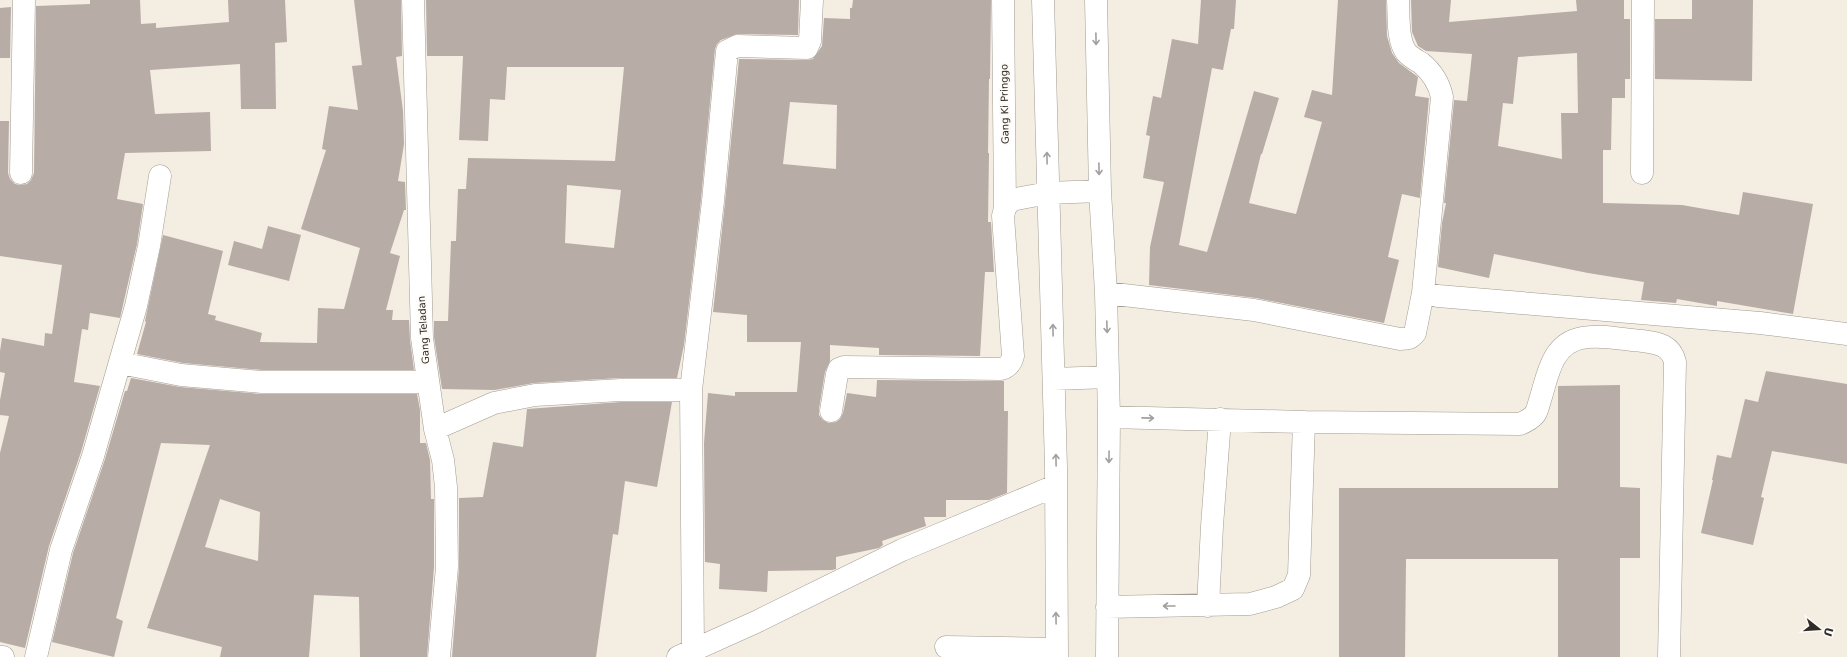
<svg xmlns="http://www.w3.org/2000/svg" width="1847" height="657" viewBox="0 0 1847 657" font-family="'DejaVu Sans',sans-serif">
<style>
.building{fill:#b8aca7;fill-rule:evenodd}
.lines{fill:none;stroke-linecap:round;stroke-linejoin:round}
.minor-casing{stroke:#a29b91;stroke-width:23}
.minor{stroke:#fff;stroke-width:22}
.oneway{stroke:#a2a09f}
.labels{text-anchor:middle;stroke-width:4;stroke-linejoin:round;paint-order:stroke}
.street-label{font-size:10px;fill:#302d29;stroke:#fefbf7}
</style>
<rect width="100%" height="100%" fill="#f4ede2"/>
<!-- building -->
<path class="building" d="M90,0H140L141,24L156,23V28L229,22L228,0H285L287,42L275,43L276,109H241L240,64L150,70L155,114L210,112L211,151L125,153L117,199L143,204L137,244L120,318L90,313L88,330L82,329L74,382L100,386L81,452L49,546L25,648L0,642V453L9,416L0,415V400L5,373L0,372V351L2,338L44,346L45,333L52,334L62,265L0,256V121H9L8,173L10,179L15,184L20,185L27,184L31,180L34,173L36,6L90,4Z
M354,0H401L402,56L396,57L403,111L404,144L398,181L405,182L406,210H404L390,253L400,256L386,310H393L392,320H409L410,340L414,370H263L183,363L137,354L146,322L145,321L163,235L223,251L208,314L216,316L215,320L262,333L260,342L317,343L318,308L344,309L360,248L301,229L326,150L322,149L329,106L358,110L352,66L362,65Z
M426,0H799L798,35L737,34L721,40L717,44L715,49L701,200L684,345L677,378H620L534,383L495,390L442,389L434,337V321H448L451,241H456L458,189H466L468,158L615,161L624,67H507L505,100L490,99L488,141L459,140L463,56H427ZM567,185L621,190L614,248L565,243Z
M853,0H991L990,79H989L988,153H989L988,222H991L994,272H985L980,356L879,355V348L830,345V361L825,372L819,409V415L823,420L829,423L836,422L840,419L843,413L847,393L876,397L877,380L1004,381V411H1008L1007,493L989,500H946V517H924L926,526L882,541L883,545L879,548L836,557V569L832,570L768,571L767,592L719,589L720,564L705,562L704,443L708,393L735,396V392H797L801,342H747V315L713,312L725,202L739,59L807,60L813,59L822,46L824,18L850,19V8H852ZM790,102L837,105L836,169L783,164Z
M1201,0H1236L1234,29H1231L1223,70L1212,68L1179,245L1207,252L1254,91L1279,98L1262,154H1261L1249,203L1296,214L1322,122L1304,117L1312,90L1332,95L1338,0H1386L1387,36L1392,53L1399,63L1418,77L1415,96L1429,98L1420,198L1402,194L1388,257L1399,260L1384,323L1256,298L1149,285L1150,247L1164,182L1143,178L1150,136L1146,135L1153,96L1161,98L1172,39L1198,44Z
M1411,0H1451L1449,22L1577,11L1576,0H1624V19H1630V79H1625V98H1612L1611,150H1603V203L1682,205L1739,215L1743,192L1813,204L1793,314L1717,301V306L1677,299L1676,303L1641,300L1644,282L1588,273L1494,254L1489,278L1438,267L1442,223L1446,203H1444L1454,100L1467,101L1472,54L1426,51L1418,46L1412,32ZM1577,53L1578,113H1561L1562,159L1498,146L1503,103L1513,104L1518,57Z
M1692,0H1753L1752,81L1655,79V19H1692Z
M11,7L10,58H0V8Z
M268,226L301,235L289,281L228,265L234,241L262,249Z
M1766,371L1847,384V464L1772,451L1761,497L1764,498L1753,545L1701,533L1713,480H1712L1717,455L1731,458L1745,399L1758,402Z
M131,378L180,387L261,394H417L420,410V443H426L430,460L431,499H434V567L427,657H360L359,597L314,595L309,657H220L222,647L147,628L210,445L161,443L116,618L123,621L114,657L52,642L73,553L105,459L125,391H127ZM220,499L260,512L258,561L205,547Z
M1620,385V487L1640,488V558H1620V657H1558V559H1406L1405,657H1339V488H1558V386Z
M621,402H672L657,487L625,481L618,535L613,534L596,657H452L459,568V498L483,497L493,442L523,447L527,409Z"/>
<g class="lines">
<!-- minor casing -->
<g class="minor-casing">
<path id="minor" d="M413,0L422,338L435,429L443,460L446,487L447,567L439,657
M1003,0L1005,208
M1043,0L1056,467L1057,657
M1096,0L1100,191L1106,293L1109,417L1107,657
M21,173L24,0
M1642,173L1643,0
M1106,293L1254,310L1400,339C1408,339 1410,339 1415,333L1423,293L1442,97C1439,83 1432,72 1421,63C1416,60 1410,57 1406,52C1397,39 1399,16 1398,0
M1423,293L1438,296L1760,323L1847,334
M120,363L181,375L262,382H428
M1054,379L1108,377
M831,411L837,374L839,369L844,367L1001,369C1008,367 1011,364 1013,356L1003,216L1005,208L1011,200L1048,193L1100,191
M1109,417L1304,422L1520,424C1525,422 1531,419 1535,414C1538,410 1539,402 1541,397C1548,373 1553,343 1582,338C1601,334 1623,340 1642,341C1658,343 1671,345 1675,362L1669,657
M435,429L494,403L535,395L621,390H691
M1208,606L1212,526L1220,419
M1107,607L1250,604L1276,597L1293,589L1299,575L1304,422
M946,647L1056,649
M693,650L691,390L713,201L727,51L737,46L807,48L810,41L812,0
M0,657H3
M36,657L61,550L93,456L136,306L149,246L160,176
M678,657L756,622L902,550L1055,486"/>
</g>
<!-- minor -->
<use href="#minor" class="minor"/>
</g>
<!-- one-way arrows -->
<defs><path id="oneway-shaft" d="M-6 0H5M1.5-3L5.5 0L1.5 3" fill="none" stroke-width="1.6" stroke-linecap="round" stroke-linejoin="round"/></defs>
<g class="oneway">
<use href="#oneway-shaft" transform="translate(1096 39) rotate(89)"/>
<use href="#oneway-shaft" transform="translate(1047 158) rotate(-91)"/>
<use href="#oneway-shaft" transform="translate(1099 169) rotate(89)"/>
<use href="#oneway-shaft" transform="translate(1107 327) rotate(88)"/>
<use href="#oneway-shaft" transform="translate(1053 330) rotate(-91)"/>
<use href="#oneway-shaft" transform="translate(1148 418) rotate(1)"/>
<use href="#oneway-shaft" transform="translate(1109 457) rotate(91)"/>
<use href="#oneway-shaft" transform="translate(1056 460) rotate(-91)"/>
<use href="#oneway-shaft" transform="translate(1169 606) rotate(180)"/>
<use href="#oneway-shaft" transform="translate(1056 618) rotate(-91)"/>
</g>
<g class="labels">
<!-- street labels -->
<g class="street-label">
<text transform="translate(1004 104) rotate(-91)" y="4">Gang Ki Pringgo</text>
<text transform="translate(423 330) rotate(-94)" y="4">Gang Teladan</text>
</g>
</g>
<!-- north arrow -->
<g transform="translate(1819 629) rotate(107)" stroke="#fefbf7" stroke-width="3" paint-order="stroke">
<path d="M0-3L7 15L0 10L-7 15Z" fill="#302d29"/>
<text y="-6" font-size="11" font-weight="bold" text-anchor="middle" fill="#302d29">U</text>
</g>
</svg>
